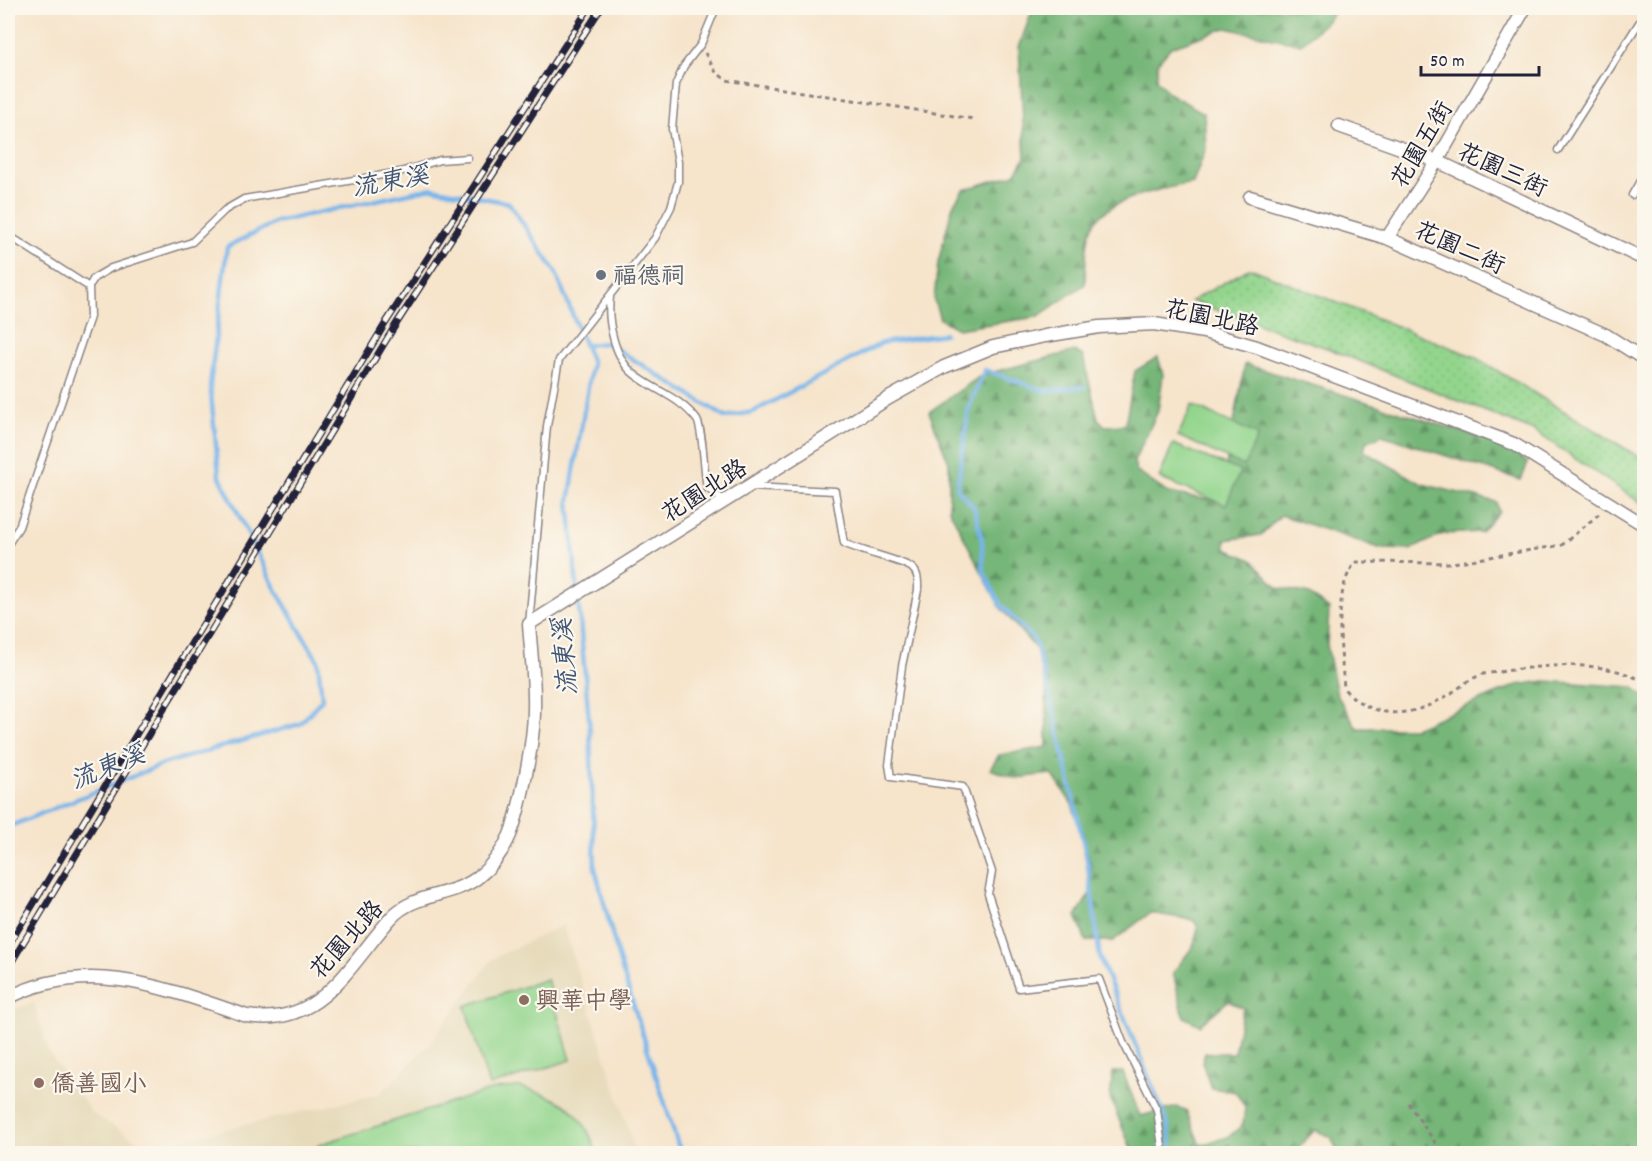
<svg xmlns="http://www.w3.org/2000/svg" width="1652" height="1161" viewBox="0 0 1652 1161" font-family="Dekko,'LXGW WenKai TC',sans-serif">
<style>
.built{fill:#e6daba}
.green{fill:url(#green-dots);stroke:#5a7c64;stroke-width:1.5}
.forest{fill:url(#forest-firs);stroke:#4c6c5a;stroke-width:1.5}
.pitch{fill:#93d58d;stroke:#5a7c64;stroke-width:1.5}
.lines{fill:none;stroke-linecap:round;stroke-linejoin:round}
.stream{stroke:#78b5ea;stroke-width:4.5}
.service-casing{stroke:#8c8383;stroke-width:9}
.minor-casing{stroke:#8c8383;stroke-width:15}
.path{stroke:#8c8383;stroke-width:3;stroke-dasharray:4.5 4.5;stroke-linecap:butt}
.service{stroke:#fff;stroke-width:6}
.minor{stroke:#fff;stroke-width:12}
.rail-casing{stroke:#22223b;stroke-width:7}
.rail{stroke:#fbf7ec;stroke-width:4.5;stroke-dasharray:14;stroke-linecap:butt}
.worship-dot{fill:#6b7280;stroke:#fbf7ec;stroke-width:2}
.education-dot{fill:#8d6e63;stroke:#fbf7ec;stroke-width:2}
.labels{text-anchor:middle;stroke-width:4.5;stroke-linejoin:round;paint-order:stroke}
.street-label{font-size:24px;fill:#22223b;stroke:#fbf7ec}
.worship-label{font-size:24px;fill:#5b616d;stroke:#fbf7ec;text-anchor:start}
.education-label{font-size:24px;fill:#785e54;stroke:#fbf7ec;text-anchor:start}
.water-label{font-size:26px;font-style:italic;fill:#405578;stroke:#fbf7ec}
</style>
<defs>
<pattern id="green-dots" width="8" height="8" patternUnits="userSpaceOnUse" patternTransform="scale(1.5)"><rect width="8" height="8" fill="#93d58d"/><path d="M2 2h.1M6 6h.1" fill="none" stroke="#7eb77b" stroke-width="1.8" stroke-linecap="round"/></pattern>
<pattern id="forest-firs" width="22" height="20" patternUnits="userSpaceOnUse" patternTransform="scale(1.5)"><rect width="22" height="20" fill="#76b678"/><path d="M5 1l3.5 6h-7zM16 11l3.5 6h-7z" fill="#609464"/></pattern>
</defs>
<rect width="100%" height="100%" fill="#fbf7ec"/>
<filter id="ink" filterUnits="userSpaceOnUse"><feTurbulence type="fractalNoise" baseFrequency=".0167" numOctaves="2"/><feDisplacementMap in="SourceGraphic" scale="12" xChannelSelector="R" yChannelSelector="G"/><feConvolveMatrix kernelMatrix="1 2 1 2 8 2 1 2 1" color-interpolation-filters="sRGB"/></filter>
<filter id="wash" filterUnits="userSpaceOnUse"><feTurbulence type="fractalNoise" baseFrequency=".008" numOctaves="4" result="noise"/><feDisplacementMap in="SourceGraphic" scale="24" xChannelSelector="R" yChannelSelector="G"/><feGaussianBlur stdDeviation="1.35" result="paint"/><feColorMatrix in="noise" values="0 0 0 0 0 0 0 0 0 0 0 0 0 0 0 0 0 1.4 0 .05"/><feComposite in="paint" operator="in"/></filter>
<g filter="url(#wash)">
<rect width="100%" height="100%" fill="#f6e4cb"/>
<!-- built -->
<path class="built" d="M563,925L636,1153H8V1012L34,1003L49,1053L92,1113L147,1147L380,1094L431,1042L492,959Z"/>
<!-- green -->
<path class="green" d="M1250,268L1475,357L1644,460V505L1534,431L1327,348L1191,301Z"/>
<!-- forest -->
<path class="forest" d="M1033,8H1336L1328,20L1301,44L1226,28L1171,47L1158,62L1156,79L1168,93L1204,113L1206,148L1193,183C1163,189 1100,198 1090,232C1085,247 1086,267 1085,284L1037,317L958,329L940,319L934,300L938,262L953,205L963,190L1015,174L1025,158L1019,47Z
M1075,351L1083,356L1098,419L1105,426L1125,425L1135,371L1158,357L1163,375L1158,411L1134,461L1136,471L1168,493L1205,499L1215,498L1223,481L1245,364L1505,445L1528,463L1521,480L1382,435L1366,442L1364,451L1422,484L1496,502L1499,512L1481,532L1443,534L1410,550L1382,549L1281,515L1261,535L1225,540L1226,549L1252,560L1278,588L1306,593L1329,609L1327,645L1337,695L1357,728H1414L1517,685L1545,681L1633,687L1644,696V1153H1338L1331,1137L1315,1130L1293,1153H1133L1110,1098L1113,1072H1123L1140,1116L1177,1107L1186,1110L1200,1145L1228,1137L1243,1125L1245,1107L1236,1092L1211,1088L1202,1062L1205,1053H1234L1243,1008L1228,1001L1200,1025L1184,1017L1173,973L1194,945L1198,927L1193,920L1150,913L1113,941H1086L1076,916L1091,892V865L1072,804L1052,774L1015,778L990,769L999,755L1047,747L1046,685L1036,649L1000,607L949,509V463L929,412L982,375Z"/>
<!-- pitch -->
<path class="pitch" d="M1192,405L1258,435L1244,466L1178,436Z
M1173,444L1240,471L1226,505L1159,478Z
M547,979L571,1060L489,1086L465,1006Z
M520,1087C561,1098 585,1110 596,1153H307L321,1144L494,1089Z"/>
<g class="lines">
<!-- stream -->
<path class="stream" d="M584,345L607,343L725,417L753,412L882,343L944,334
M1084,387L1045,391L985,370L969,407L957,489L974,507L982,540L983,570L1000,604L1035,641L1053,708L1087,859L1100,958L1168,1125L1172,1154
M8,827L166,763L300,724L322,699L318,661L276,590L219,475L210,385L227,247L276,222L432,188L509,203L555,271L592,363L569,501L590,731L595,868L619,960L681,1154"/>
</g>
</g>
<g filter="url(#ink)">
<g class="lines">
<!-- service casing -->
<g class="service-casing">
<path id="service" d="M1558,150L1644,15
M1632,195L1644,174
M8,235L89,287
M610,297C607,321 614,358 634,374C655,391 680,397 697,420C703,430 704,472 707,488L725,501
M749,487L835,491L844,543C861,552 902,560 912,568C919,574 918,582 918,590L902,666L889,765L891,777L963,787L992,872L988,894L1019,988L1099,979L1123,1042L1157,1110L1163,1154
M8,544L19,527L90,317L89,287L94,278L111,268L192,242L225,210L244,199L400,172L440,160L468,158
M529,624L547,426L559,360L655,238L671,207L678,182V162L672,129L676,84L684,66L701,44L716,8"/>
</g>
<!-- minor casing -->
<g class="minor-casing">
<path id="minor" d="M1339,126L1437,161L1644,259
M1250,197L1387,238L1606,335L1644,359
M1387,238L1437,161L1525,8
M8,998C89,956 167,989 247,1016C321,1028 349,965 391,918C413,893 452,897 477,878C491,867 503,851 510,835C521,807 534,740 534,710C535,681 531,653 529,624L889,398L944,367L993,347L1045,336L1099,327L1154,324L1204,332L1257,347L1514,444L1644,525"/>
</g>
<!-- path -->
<path class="path" d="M705,53L715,71L726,80L973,119
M1599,514L1562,545L1453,563L1356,562C1331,590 1342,653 1344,689C1373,719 1408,719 1443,698C1455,692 1466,681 1478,676C1486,672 1497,673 1505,671C1548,665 1605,659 1644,682
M1408,1103L1443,1154"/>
<!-- service -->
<use href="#service" class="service"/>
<!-- minor -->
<use href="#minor" class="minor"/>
<!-- rail casing -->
<g class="rail-casing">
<path id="rail" d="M8,946L385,324L589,8
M8,968L393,329L601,8"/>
</g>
<!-- rail -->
<use href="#rail" class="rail"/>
</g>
</g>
<!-- markers -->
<circle class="worship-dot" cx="601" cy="275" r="6"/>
<g class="education-dot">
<circle cx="524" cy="1000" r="6"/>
<circle cx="39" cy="1083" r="6"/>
</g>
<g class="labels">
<!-- street labels -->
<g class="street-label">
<text transform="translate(1421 144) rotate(-59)" y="8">花園五街</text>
<text transform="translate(1503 169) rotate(25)" y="8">花園三街</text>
<text transform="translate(1460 247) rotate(24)" y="8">花園二街</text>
<text transform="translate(1212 317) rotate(12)" y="8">花園北路</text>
<text transform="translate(704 490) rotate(-32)" y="8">花園北路</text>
<text transform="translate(346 939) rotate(-48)" y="8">花園北路</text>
</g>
<!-- worship labels -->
<g class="worship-label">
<text x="613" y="283">福德祠</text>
</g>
<!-- education labels -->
<g class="education-label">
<text x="536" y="1008">興華中學</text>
<text x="51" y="1091">僑善國小</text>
</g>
<!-- water labels -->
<g class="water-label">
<text transform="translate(390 180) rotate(-10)" y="9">流東溪</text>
<text transform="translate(564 657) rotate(-95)" y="9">流東溪</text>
<text transform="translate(107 766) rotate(-22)" y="9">流東溪</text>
</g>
</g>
<!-- margin -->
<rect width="1652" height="1161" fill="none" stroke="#fbf7ec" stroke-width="30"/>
<!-- scale -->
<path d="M1421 66v9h118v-9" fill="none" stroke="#22223b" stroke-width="3"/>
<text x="1430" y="66" font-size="18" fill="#22223b" stroke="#fbf7ec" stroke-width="4.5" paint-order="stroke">50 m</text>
</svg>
